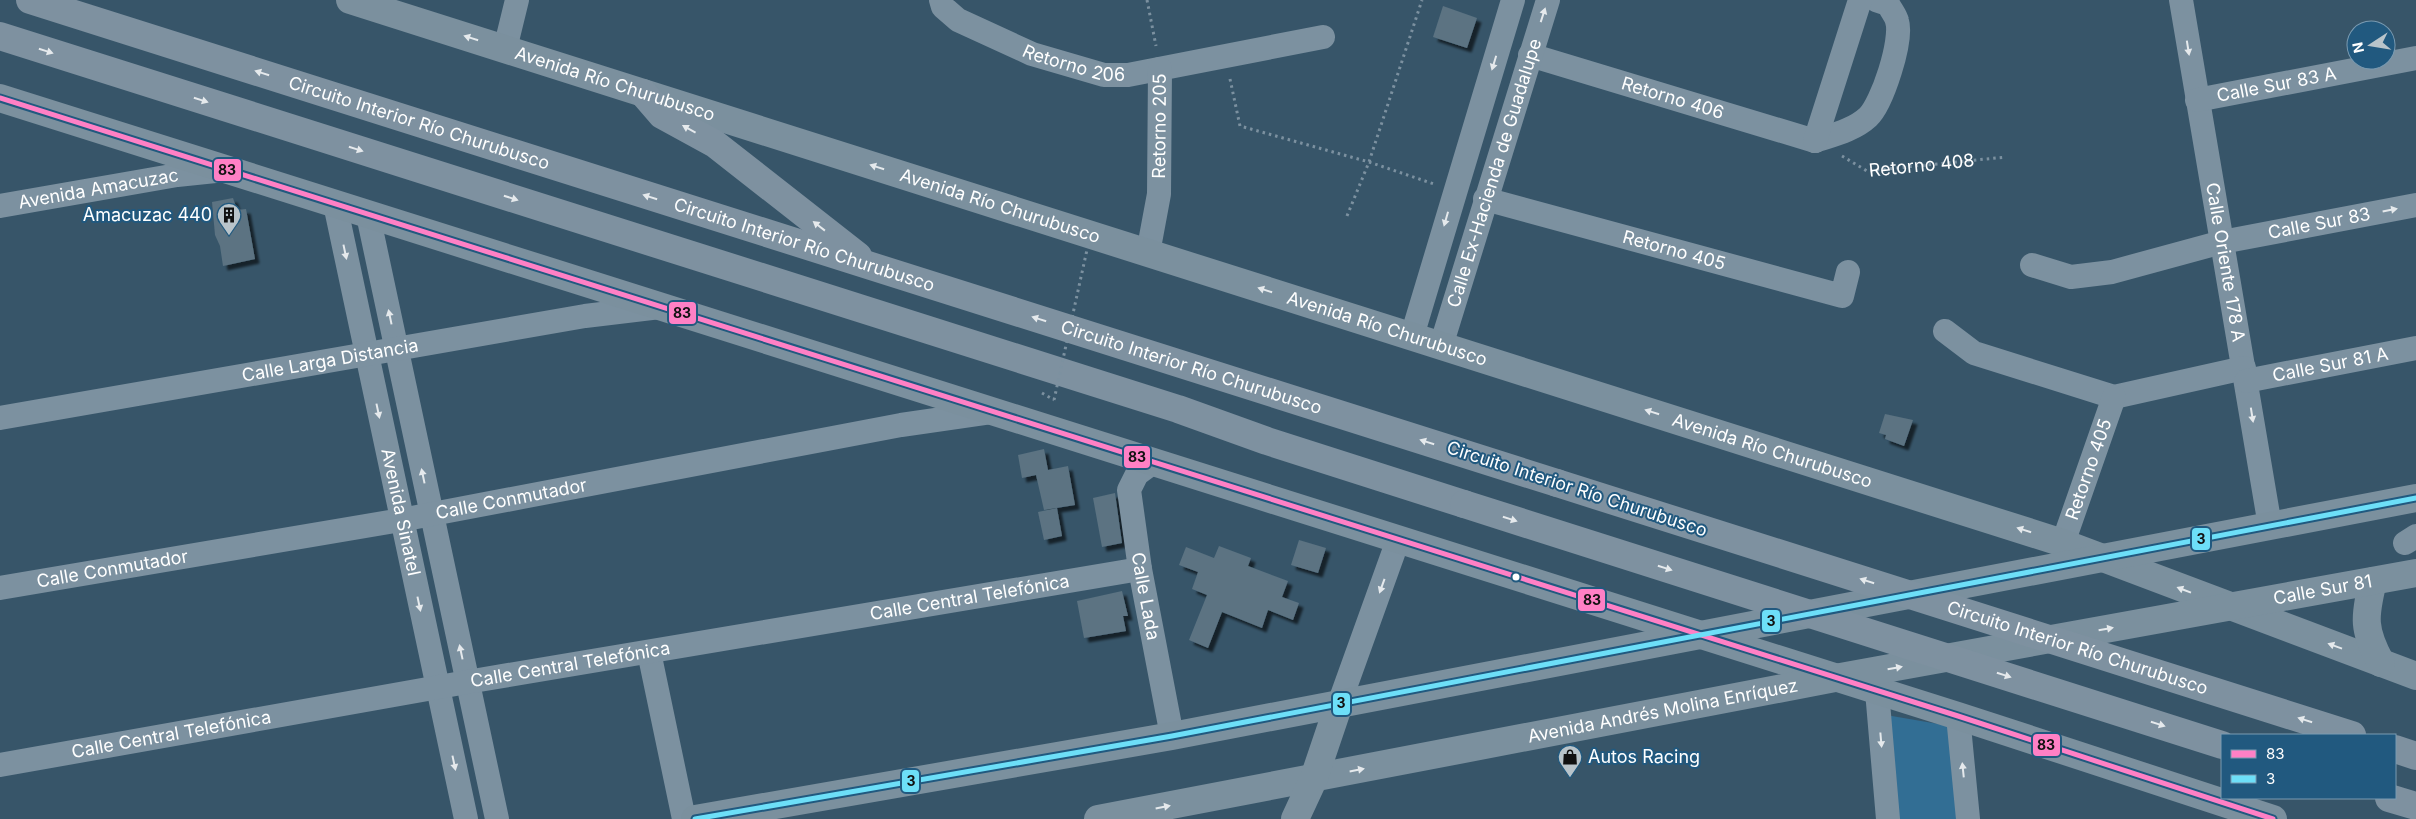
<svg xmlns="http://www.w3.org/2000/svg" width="2416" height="819" viewBox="0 0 2416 819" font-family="Inter,sans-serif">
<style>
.green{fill:#326e94}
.building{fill:#5b7382;filter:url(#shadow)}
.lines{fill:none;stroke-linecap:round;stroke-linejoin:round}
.path{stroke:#7c91a0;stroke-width:3;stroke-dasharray:2.5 4;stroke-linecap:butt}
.minor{stroke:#7c91a0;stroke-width:24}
.major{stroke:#7b909e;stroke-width:28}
.highway{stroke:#7e91a0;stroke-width:28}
.path-bridge{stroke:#7c91a0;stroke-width:3;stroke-dasharray:2.5 4;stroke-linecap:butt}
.highway-bridge{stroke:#7e91a0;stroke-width:28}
.bus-1-casing{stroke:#21597f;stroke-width:9}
.bus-2-casing{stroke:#21597f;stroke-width:9}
.bus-1{stroke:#ff80c5;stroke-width:5}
.bus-2{stroke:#6ddff8;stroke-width:5}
.oneway{fill:#e5e9ec}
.bus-dot{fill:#fff;stroke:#21597f;stroke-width:2}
.labels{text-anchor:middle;stroke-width:4;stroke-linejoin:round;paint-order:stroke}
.street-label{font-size:18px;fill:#fff;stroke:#21597f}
.poi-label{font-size:18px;fill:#fff;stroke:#21597f;text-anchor:end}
.line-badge{stroke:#21597f;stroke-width:2}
.pale-badge-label{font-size:14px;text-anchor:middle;font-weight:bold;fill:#111}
</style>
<defs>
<filter id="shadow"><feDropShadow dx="4.5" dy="4.5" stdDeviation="1" flood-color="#0009"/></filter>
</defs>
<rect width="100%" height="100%" fill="#375569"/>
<!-- green -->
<path class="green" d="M1886,715L1956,727L1965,819H1896Z"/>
<!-- building -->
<path class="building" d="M1443,6L1477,18L1467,48L1433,37Z
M233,198L237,210L246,209L255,259L223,266L220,246L215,235L212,202Z
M1885,414L1913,420L1904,446L1885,439L1886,435L1879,433Z
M1044,449L1048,470L1068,466L1075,505L1044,510L1036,475L1022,478L1018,455Z
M1115,493L1122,543L1102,547L1093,498Z
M1057,508L1062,536L1044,540L1038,512Z
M1299,540L1326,548L1318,573L1291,565Z
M1219,546L1251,558L1248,566L1288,581L1282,597L1299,603L1293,620L1268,610L1262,628L1222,612L1208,648L1189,640L1207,595L1192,589L1198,572L1179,565L1186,547L1214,558Z
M1122,591L1128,616H1123L1126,631L1084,638L1077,601Z"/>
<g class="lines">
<!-- path -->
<g class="path">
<path d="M1147,0L1156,46"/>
<path d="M1230,79L1240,126L1369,162L1434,184"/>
<path id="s1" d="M1842,156L1867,171L2006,157"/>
<path d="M1347,216L1369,162L1422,0"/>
<path d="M1042,393L1054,400"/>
</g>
<!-- minor -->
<g class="minor">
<path id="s2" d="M941,0L943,7L958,20L1032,54L1104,75H1128L1323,37"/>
<path id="s3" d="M2181,0L2270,526"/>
<path d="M505,49L517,0"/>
<path id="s4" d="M1530,55L1815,141"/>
<path id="s5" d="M2197,100L2416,58"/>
<path d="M1815,141C1833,135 1854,130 1868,117C1882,104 1903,40 1897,21C1896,16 1891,10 1888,4L1876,0"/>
<path d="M1815,141L1860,0"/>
<path id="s6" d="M1485,199L1842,296L1848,272"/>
<path id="s7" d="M335,204L466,819"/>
<path id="s8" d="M0,206L177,175L225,170"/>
<path d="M368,215L497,819"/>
<path id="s9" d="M1148,253L1159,194L1160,69"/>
<path id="s10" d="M2032,265L2071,277L2112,272L2222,242L2416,205"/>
<path d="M1945,331L1974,353L2114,397L2244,368"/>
<path d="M1412,336L1513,0"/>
<path id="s11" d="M1441,346L1548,0"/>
<path id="s12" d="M2246,381L2416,348"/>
<path id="s13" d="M0,418L585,316L660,307"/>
<path id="s14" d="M1152,463L1137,474L1129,490L1140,569L1172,736"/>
<path id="s15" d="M2063,543L2114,397"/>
<path d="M2405,543L2416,536"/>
<path id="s16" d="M0,588L401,520L901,425L991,412"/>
<path d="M649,652L684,819"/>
<path d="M1877,691L1888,819"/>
<path d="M1339,704L1398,540"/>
<path d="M1958,716L1968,819"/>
<path id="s17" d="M0,765L467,682L1140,569"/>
</g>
<!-- major -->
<g class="major">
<path id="s18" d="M350,0L2063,543L2416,676"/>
<path d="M0,98L1958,716L2273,819"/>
<path d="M2373,581C2364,617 2363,630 2381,663"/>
<path d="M695,819L1172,736L2416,498"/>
<path id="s19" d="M1098,819L1835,678L2416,573"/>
<path d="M1295,819L1314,778L1339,704"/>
</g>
<!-- highway -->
<g class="highway">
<path id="s20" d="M30,0L1557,483"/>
<path d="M0,36L1178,409L1267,441L1464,504"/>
<path d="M643,93L662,115L715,144L858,256"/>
<path d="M2395,749L2416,756"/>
<path d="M2389,798L2416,806"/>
</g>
<!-- path-bridge -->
<path class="path-bridge" d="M1054,400L1092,227"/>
<!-- highway-bridge -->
<g class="highway-bridge">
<path id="s21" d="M1557,483L2352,735"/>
<path d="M1464,504L2222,745"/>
</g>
<!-- bus-1 casing -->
<g class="bus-1-casing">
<path id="bus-1" d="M0,98L1958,716L2273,819"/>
</g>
<!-- bus-2 casing -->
<g class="bus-2-casing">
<path id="bus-2" d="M695,819L1172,736L2416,498"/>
</g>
<!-- bus-1 -->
<use href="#bus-1" class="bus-1"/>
<!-- bus-2 -->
<use href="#bus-2" class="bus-2"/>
</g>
<!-- one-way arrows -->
<defs><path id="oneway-solid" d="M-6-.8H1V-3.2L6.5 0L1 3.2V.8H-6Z" transform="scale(1.25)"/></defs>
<g class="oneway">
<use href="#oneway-solid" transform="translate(1543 15) rotate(-72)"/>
<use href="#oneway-solid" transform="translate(471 38) rotate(-162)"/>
<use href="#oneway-solid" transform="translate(2188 48) rotate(81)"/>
<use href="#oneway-solid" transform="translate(46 51) rotate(18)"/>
<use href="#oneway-solid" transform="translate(1494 63) rotate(107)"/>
<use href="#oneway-solid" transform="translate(262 73) rotate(-162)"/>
<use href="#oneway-solid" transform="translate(201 100) rotate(18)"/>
<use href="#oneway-solid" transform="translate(689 129) rotate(-151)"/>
<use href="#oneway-solid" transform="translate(356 149) rotate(18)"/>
<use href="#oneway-solid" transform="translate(877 167) rotate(-162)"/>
<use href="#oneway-solid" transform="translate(650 197) rotate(-162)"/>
<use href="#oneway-solid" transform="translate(511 198) rotate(18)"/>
<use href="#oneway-solid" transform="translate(2390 210) rotate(-11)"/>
<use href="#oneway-solid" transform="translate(1446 219) rotate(106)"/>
<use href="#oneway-solid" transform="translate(819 226) rotate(-142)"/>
<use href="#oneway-solid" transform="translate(345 252) rotate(78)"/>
<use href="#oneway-solid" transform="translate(1265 290) rotate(-162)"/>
<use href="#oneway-solid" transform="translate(390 317) rotate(-102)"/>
<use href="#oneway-solid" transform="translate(1039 319) rotate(-163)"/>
<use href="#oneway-solid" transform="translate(378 411) rotate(78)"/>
<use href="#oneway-solid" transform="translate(1652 412) rotate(-162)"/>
<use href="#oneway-solid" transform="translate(2252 415) rotate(81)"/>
<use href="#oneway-solid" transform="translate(1427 442) rotate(-163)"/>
<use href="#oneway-solid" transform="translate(423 476) rotate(-102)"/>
<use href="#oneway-solid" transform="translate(1510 519) rotate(18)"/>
<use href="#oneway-solid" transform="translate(2024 530) rotate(-162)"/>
<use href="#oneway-solid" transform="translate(1665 568) rotate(18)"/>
<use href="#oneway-solid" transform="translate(1867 581) rotate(-162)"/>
<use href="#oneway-solid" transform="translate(1382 586) rotate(110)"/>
<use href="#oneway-solid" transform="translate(2184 590) rotate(-159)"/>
<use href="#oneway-solid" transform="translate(419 604) rotate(78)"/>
<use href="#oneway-solid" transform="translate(2106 629) rotate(-10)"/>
<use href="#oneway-solid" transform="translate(2335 646) rotate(-160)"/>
<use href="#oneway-solid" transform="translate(461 652) rotate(-102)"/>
<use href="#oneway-solid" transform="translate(1895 668) rotate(-10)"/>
<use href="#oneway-solid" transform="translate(2004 675) rotate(18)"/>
<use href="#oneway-solid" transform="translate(2305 720) rotate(-162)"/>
<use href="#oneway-solid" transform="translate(2158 724) rotate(18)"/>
<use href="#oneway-solid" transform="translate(1881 740) rotate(85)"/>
<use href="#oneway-solid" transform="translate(454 763) rotate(78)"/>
<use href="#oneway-solid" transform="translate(1357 770) rotate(-11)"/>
<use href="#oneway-solid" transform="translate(1963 770) rotate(-96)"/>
<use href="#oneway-solid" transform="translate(1163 807) rotate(-11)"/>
</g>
<!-- icons -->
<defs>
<g id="building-pin" transform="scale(1.25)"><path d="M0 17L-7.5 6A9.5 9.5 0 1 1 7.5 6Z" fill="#b9c4ca" stroke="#21597f"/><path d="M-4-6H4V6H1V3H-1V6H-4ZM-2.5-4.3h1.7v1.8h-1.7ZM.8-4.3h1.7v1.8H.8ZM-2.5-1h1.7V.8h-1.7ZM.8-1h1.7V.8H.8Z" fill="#111"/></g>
<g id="shop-pin" transform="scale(1.25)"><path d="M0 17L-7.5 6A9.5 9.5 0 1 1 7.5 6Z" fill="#b9c4ca" stroke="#21597f"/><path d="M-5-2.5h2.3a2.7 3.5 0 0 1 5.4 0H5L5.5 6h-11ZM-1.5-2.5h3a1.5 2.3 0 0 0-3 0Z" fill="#111"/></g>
</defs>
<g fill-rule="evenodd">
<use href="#building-pin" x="229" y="215"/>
<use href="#shop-pin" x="1570" y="757"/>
</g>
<!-- markers -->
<circle class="bus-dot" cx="1516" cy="577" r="4.5"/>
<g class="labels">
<!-- street labels -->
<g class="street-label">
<text dy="6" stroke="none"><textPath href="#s2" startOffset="152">Retorno 206</textPath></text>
<text dy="6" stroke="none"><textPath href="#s18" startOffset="278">Avenida Río Churubusco</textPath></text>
<text dy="6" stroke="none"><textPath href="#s5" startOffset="81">Calle Sur 83 A</textPath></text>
<text dy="6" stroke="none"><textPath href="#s4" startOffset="149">Retorno 406</textPath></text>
<text dy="6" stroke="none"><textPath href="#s20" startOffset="408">Circuito Interior Río Churubusco</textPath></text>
<text dy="6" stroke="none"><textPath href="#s9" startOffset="128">Retorno 205</textPath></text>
<text dy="6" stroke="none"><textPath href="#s1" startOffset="84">Retorno 408</textPath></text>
<text dy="6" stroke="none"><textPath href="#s11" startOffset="181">Calle Ex-Hacienda de Guadalupe</textPath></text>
<text dy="6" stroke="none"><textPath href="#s8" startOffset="100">Avenida Amacuzac</textPath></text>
<text dy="6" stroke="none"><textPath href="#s18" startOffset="682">Avenida Río Churubusco</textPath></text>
<text dy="6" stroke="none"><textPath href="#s10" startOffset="295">Calle Sur 83</textPath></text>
<text dy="6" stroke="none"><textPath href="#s20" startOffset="812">Circuito Interior Río Churubusco</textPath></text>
<text dy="6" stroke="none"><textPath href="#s6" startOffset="196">Retorno 405</textPath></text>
<text dy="6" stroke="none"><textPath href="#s3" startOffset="266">Calle Oriente 178 A</textPath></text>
<text dy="6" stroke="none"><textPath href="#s18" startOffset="1088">Avenida Río Churubusco</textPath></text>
<text dy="6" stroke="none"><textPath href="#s13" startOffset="335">Calle Larga Distancia</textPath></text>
<text dy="6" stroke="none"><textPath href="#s12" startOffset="86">Calle Sur 81 A</textPath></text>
<text dy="6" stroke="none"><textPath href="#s20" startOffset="1218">Circuito Interior Río Churubusco</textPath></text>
<text dy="6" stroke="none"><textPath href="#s18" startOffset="1492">Avenida Río Churubusco</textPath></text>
<text dy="6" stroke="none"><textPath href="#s15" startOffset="78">Retorno 405</textPath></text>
<text transform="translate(1577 489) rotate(18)" y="6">Circuito Interior Río Churubusco</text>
<text dy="6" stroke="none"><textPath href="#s16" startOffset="519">Calle Conmutador</textPath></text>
<text dy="6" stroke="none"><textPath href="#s7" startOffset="315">Avenida Sinatel</textPath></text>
<text dy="6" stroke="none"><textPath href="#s16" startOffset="114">Calle Conmutador</textPath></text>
<text dy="6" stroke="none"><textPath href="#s19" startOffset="1246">Calle Sur 81</textPath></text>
<text dy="6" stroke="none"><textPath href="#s14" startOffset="144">Calle Lada</textPath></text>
<text dy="6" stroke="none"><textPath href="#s17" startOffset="984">Calle Central Telefónica</textPath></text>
<text dy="6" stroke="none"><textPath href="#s21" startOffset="546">Circuito Interior Río Churubusco</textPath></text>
<text dy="6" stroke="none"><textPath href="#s17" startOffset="579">Calle Central Telefónica</textPath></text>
<text dy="6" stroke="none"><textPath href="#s19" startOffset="575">Avenida Andrés Molina Enríquez</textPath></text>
<text dy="6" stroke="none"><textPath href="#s17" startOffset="174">Calle Central Telefónica</textPath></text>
</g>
<!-- poi labels -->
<g class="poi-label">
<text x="212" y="221">Amacuzac 440</text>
<text x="1588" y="763" text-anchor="start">Autos Racing</text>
</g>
</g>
<g class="line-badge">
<rect x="213" y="158" width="29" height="24" rx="5" fill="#ff80c5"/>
<rect x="668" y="301" width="29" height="24" rx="5" fill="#ff80c5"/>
<rect x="1123" y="445" width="28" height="24" rx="5" fill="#ff80c5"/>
<rect x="2191" y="527" width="20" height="24" rx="5" fill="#6ddff8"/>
<rect x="1577" y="588" width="29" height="24" rx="5" fill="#ff80c5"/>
<rect x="1761" y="609" width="20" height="24" rx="5" fill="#6ddff8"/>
<rect x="1332" y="692" width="19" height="24" rx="5" fill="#6ddff8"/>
<rect x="2032" y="733" width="29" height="24" rx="5" fill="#ff80c5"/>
<rect x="901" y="769" width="19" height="24" rx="5" fill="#6ddff8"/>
</g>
<g class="pale-badge-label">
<text x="227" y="175">83</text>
<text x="682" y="318">83</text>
<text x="1137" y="462">83</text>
<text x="2201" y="544">3</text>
<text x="1592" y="605">83</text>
<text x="1771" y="626">3</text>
<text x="1341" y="708">3</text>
<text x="2046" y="750">83</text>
<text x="911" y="786">3</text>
</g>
<!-- legend -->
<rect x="2221" y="734" width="175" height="65" fill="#21597f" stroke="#7a9bb2"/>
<rect x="2231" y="750" width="25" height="8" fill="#ff80c5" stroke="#7a9bb2"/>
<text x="2266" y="759" font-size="15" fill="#ffffff">83</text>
<rect x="2231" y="775" width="25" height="8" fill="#6ddff8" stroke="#7a9bb2"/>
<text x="2266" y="784" font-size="15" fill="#ffffff">3</text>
<!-- north arrow -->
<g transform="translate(2371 45) rotate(258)"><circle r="24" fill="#21597f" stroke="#7a9bb2"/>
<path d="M0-4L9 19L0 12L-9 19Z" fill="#b9c4ca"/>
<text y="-8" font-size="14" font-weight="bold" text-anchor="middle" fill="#ffffff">N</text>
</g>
</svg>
